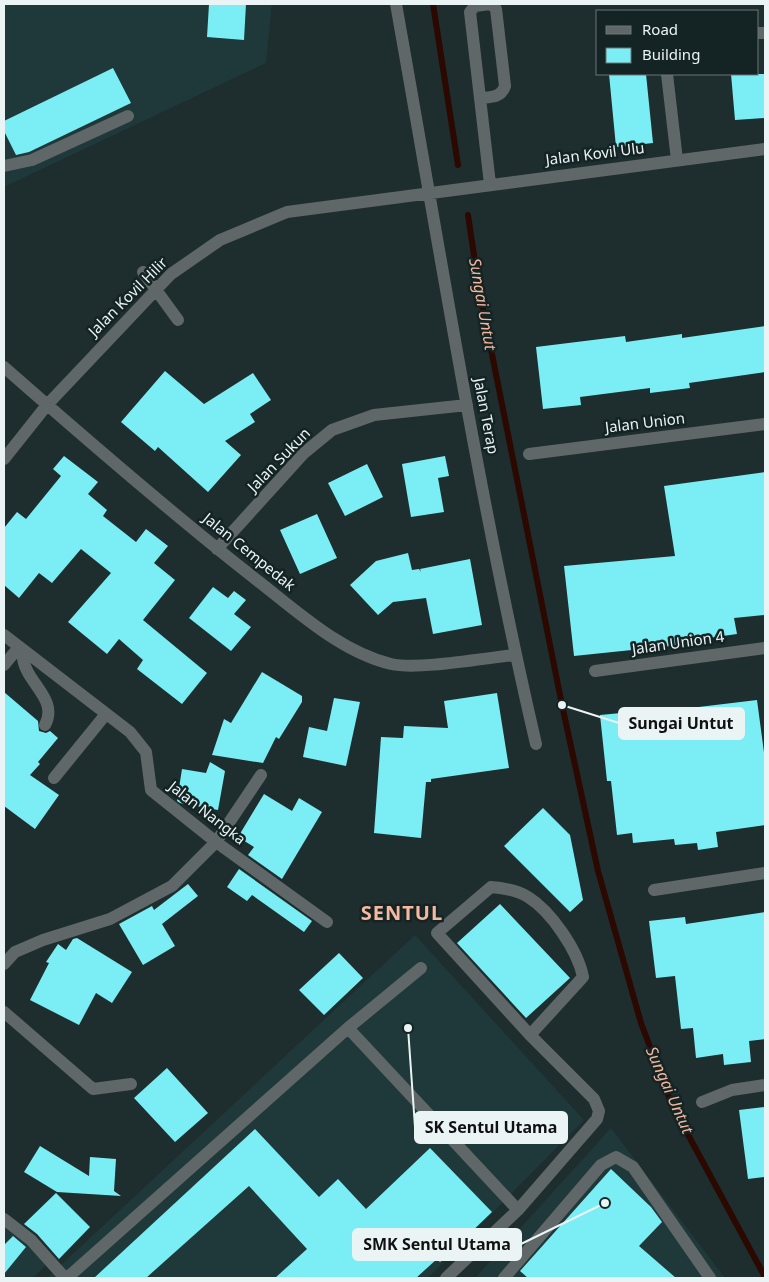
<svg xmlns="http://www.w3.org/2000/svg" width="769" height="1282" viewBox="0 0 769 1282" font-family="'Noto Sans',sans-serif">
<style>
.built{fill:#1f3839}
.lines{fill:none;stroke-linecap:round;stroke-linejoin:round}
.stream{stroke:#2b0800;stroke-width:6}
.building{fill:#7aeef4}
.minor{stroke:#606768;stroke-width:12}
.labels{text-anchor:middle;stroke-width:5;stroke-linejoin:round;paint-order:stroke}
.street-label{font-size:15px;fill:#ebf4f5;stroke:#142324}
.water-label{font-size:16px;font-style:italic;fill:#f5b79c;stroke:#142324}
.district-label{font-size:20px;font-weight:bold;letter-spacing:1px;fill:#f6b89e;stroke:#142324}
.leader{fill:none;stroke:#ebf4f5;stroke-width:2}
.callout-dot{fill:#ebf4f5;stroke:#142324;stroke-width:2}
.callout{fill:#ebf4f5;stroke:#ebf4f5;stroke-width:2}
.callout-label{font-size:16px;text-anchor:middle;font-weight:bold;fill:#111}
</style>
<rect width="100%" height="100%" fill="#1e2d2e"/>
<!-- built -->
<path class="built" d="M4,4H272L266,63L4,187Z
M415,935L584,1120L428,1278H47Z
M611,1128L725,1278H475Z
M4,1225L30,1246L46,1265L33,1278H4Z"/>
<g class="lines">
<!-- stream -->
<path class="stream" d="M433,4L458,165
M468,215L479,289L562,705L598,871L641,1023L672,1105L765,1277"/>
</g>
<!-- building -->
<path class="building" d="M209,4H246L244,40L207,37Z
M113,68L131,103L29,152L16,155L4,131V121Z
M609,74H646L653,143L616,147Z
M731,74H765V118L735,120Z
M765,326V372L689,383L690,388L650,393V388L580,397L581,405L543,409L536,347L625,336L626,342L682,334V338Z
M165,371L204,404L253,373L271,400L250,414L255,422L225,441L241,455L208,492L158,447L155,451L121,422Z
M64,456L98,482L88,494L107,510L103,516L136,542L146,529L168,546L154,563L175,580L143,620L207,673L182,704L137,669L143,660L119,639L107,654L68,622L111,573L81,549L52,583L39,573L19,598L4,585V528L17,512L26,519L61,476L53,469Z
M445,456L449,476L438,478L444,512L411,517L402,464Z
M367,464L383,497L345,516L328,483Z
M765,472V615L734,618L737,634L680,642V645L574,656L564,566L675,556L664,486Z
M317,514L337,558L300,574L280,530Z
M408,553L412,570L419,569L421,572L420,569L470,559L482,625L433,634L426,598L393,602L378,615L350,585L376,561Z
M213,587L228,598L234,591L246,600L234,614L251,627L231,651L189,618Z
M262,672L302,696V702L279,739L276,737L263,763L212,755L224,719L231,723Z
M4,692L38,721L39,731L46,733L50,731L58,738L38,762L40,764L30,775L59,795L35,829L4,806Z
M497,693L509,768L431,779V782H426L421,838L374,833L381,737L403,738L404,726L448,728L444,701Z
M334,698L360,702L346,766L303,757L309,727L327,731Z
M757,700L765,760V825L716,832L718,847L698,850L697,843L675,845L674,839L633,843L632,833L617,835L611,781H607L600,715L621,713L623,729L659,726L657,712Z
M210,762L225,771L218,810L180,803L177,801L182,769L206,773Z
M264,794L292,811L299,798L322,812L282,879L248,855L254,847L238,837Z
M543,808L570,835L583,900L570,912L504,846Z
M239,869L312,921L304,932L252,895L247,901L227,887Z
M188,884L198,896L162,924L175,946L143,965L119,924L152,906L154,910Z
M500,904L570,978L526,1018L457,943Z
M765,912V1039L749,1041L751,1062L724,1065L723,1054L696,1058L693,1028L681,1029L675,976L656,978L649,921L685,917L686,924Z
M77,938L132,972L112,1003L96,993L79,1025L30,1000L49,963L46,962L58,944L66,950L73,939Z
M339,953L363,978L324,1015L299,990Z
M167,1068L208,1113L175,1142L134,1098Z
M765,1107V1177L748,1179L739,1110Z
M255,1129L319,1197L338,1179L366,1209L430,1148L492,1212L440,1262L437,1259L416,1278H275L307,1249L249,1186L146,1278H94Z
M40,1146L89,1176L90,1157L116,1159L114,1191L121,1196L57,1192L24,1172Z
M611,1169L651,1207L662,1222L639,1246L676,1278H528L520,1271Z
M56,1193L90,1227L59,1259L37,1234L24,1224Z
M13,1236L26,1247L4,1274V1245Z"/>
<g class="lines">
<!-- minor -->
<path class="minor" d="M396,4C440,251 479,499 536,744
M758,33H765
M667,74L677,160
M480,98L470,12L475,6L490,4
M4,166L32,160L128,116
M490,184L480,98C491,97 501,98 505,86L496,9L491,4
M143,272L178,320
M4,367C87,440 171,513 258,581C298,612 341,652 391,664C419,670 484,658 515,655
M529,454L765,424
M4,459L47,405L171,274L220,240L287,212L765,149
M217,549L304,453L332,430L374,415L467,405
M4,635L130,732L146,752L151,790L216,842L327,922
M26,653L23,658C26,683 59,699 45,725
M4,665L19,647
M595,671L765,648
M54,778L106,714
M654,890L765,873
M4,964L15,952L43,940L110,919L172,886L216,842L261,775
M4,1012L93,1089L131,1084
M348,1028L518,1210
M702,1102L732,1090L765,1085
M4,1219L31,1240L65,1278
M67,1278L348,1028L421,968
M446,1278L518,1210L597,1119L599,1111L594,1099L530,1035L437,933L491,887C504,888 517,890 528,897C551,911 578,951 583,977L530,1035
M504,1278L601,1165L616,1157L633,1167L710,1278"/>
</g>
<g class="labels">
<!-- street labels -->
<g class="street-label">
<text transform="translate(595 154) rotate(-7)" y="5">Jalan Kovil Ulu</text>
<text transform="translate(128 297) rotate(-45)" y="5">Jalan Kovil Hilir</text>
<text transform="translate(486 416) rotate(79)" y="5">Jalan Terap</text>
<text transform="translate(645 423) rotate(-7)" y="5">Jalan Union</text>
<text transform="translate(279 460) rotate(-46)" y="5">Jalan Sukun</text>
<text transform="translate(249 552) rotate(39)" y="5">Jalan Cempedak</text>
<text transform="translate(678 643) rotate(-8)" y="5">Jalan Union 4</text>
<text transform="translate(207 813) rotate(38)" y="5">Jalan Nangka</text>
</g>
<!-- water labels -->
<g class="water-label">
<text transform="translate(483 304) rotate(80)" y="6">Sungai Untut</text>
<text transform="translate(670 1090) rotate(66)" y="6">Sungai Untut</text>
</g>
<!-- district labels -->
<g class="district-label">
<text x="402" y="920">SENTUL</text>
</g>
</g>
<!-- callouts -->
<path class="leader" d="M562 705L619 723M408 1028L415 1127M605 1203L521 1244"/>
<g class="callout-dot">
<circle cx="562" cy="705" r="5"/>
<circle cx="408" cy="1028" r="5"/>
<circle cx="605" cy="1203" r="5"/>
</g>
<g class="callout">
<rect x="619" y="708" width="125" height="31" rx="5"/>
<rect x="415" y="1112" width="152" height="31" rx="5"/>
<rect x="353" y="1229" width="168" height="31" rx="5"/>
</g>
<g class="callout-label">
<text x="681" y="729">Sungai Untut</text>
<text x="491" y="1133">SK Sentul Utama</text>
<text x="437" y="1250">SMK Sentul Utama</text>
</g>
<!-- border -->
<rect width="769" height="1282" fill="none" stroke="#ebf4f5" stroke-width="10"/>
<!-- legend -->
<rect x="596" y="10" width="162" height="65" fill="#142324" stroke="#6a7778"/>
<rect x="606" y="26" width="25" height="8" fill="#606768" stroke="#6a7778"/>
<text x="642" y="35" font-size="15" fill="#ebf4f5">Road</text>
<rect x="606" y="48" width="25" height="15" fill="#7aeef4" stroke="#6a7778"/>
<text x="642" y="60" font-size="15" fill="#ebf4f5">Building</text>
</svg>
